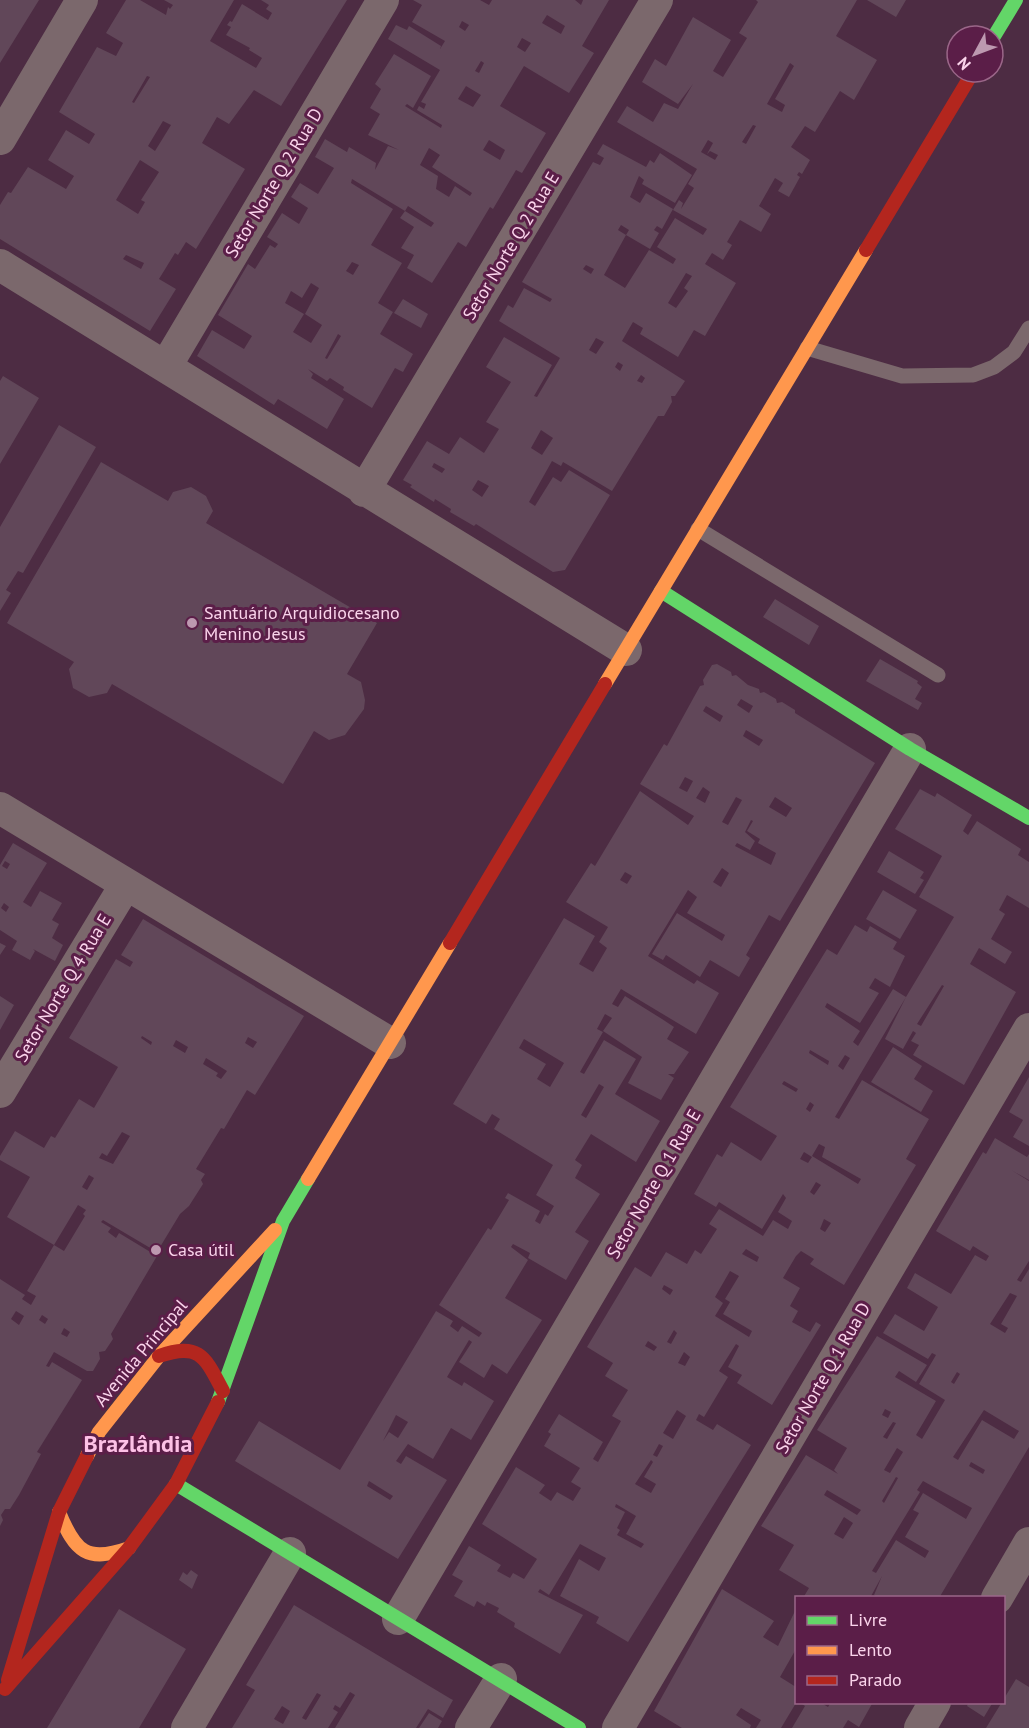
<svg xmlns="http://www.w3.org/2000/svg" width="1029" height="1728" viewBox="0 0 1029 1728" font-family="'PT Sans',sans-serif">
<style>
.building{fill:#614759;fill-rule:evenodd}
.lines{fill:none;stroke-linecap:round;stroke-linejoin:round}
.lane{stroke:#7b686c;stroke-width:15}
.street{stroke:#7b686c;stroke-width:32}
.fast{stroke:#63d668;stroke-width:14}
.slow{stroke:#ff974d;stroke-width:14}
.jam{stroke:#b3261e;stroke-width:14}
.poi-dot{fill:#bd99b0;stroke:#5b1e48;stroke-width:2}
.labels{text-anchor:middle;stroke-width:6;stroke-linejoin:round;paint-order:stroke}
.street-label{font-size:18px;fill:#fad4eb;stroke:#5b1e48}
.poi-label{font-size:18px;fill:#fad4eb;stroke:#5b1e48;text-anchor:start}
.district-label{font-size:24px;font-weight:bold;fill:#fdc1e6;stroke:#5b1e48}
</style>
<rect width="100%" height="100%" fill="#4d2c43"/>
<!-- building -->
<path class="building" d="M0,0H39L0,63Z
M126,0H140L166,15L168,7L170,9L173,5L164,0H234L210,41L256,68L262,58L249,50L250,48L226,35L231,27L227,25L230,21L232,22L242,4L268,20L272,13L266,9L269,5L261,0H347L281,106L254,90L229,124L217,117L202,143L245,169L196,249L186,242L178,255L175,253L159,279L176,289L150,331L0,239V205L8,192L11,193L28,167L66,189L74,176L48,160L66,130L89,144L95,134L59,112L97,47L116,56L123,43L106,33ZM147,76L150,77L134,103L132,102ZM163,121L171,125L155,151L148,146ZM140,160L159,172L141,200L145,202L138,214L116,200ZM126,255L144,263L141,269L123,259Z
M413,0H480L489,5L492,0H575L581,5L583,0H609L582,46L594,53L569,93L524,66L500,106L546,133L522,173L516,170L493,209L490,207L466,247L458,242L432,283L407,268L414,255L401,248L414,227L400,218L405,211L431,227L434,223L408,206L405,211L352,179L351,183L393,209L371,245L402,263L378,303L393,312L380,334L413,354L403,372L395,368L372,408L343,390L344,387L330,378L327,381L308,369L313,374L311,378L344,399L327,429L278,399L274,405L197,356L212,330L244,349L252,336L218,315L248,264L255,269L270,245L275,248L278,244L267,237L282,213L299,224L308,208L291,197L300,183L318,194L334,168L315,157L325,139L347,152L349,147L376,163L375,170L388,146L399,150L368,135L380,114L370,108L381,89L375,84L394,54L431,76L413,108L407,104L405,106L441,128L442,125L417,110L419,106L424,109L426,104L421,102L440,70L388,39L396,25L407,30L409,26L441,46L440,49L445,41L412,22L422,5ZM547,15L565,26L561,34L542,23ZM462,21L469,25L465,31L459,27ZM522,38L531,43L525,52L517,47ZM481,61L484,63L479,73L475,71ZM466,86L481,95L473,107L458,99ZM489,140L505,150L500,160L483,150ZM429,148L440,155L432,167L472,193L470,196L455,186L449,197L436,189L438,176L420,165ZM352,262L359,265L353,275L346,271ZM311,283L319,288L305,314L322,325L311,343L293,332L304,314L285,303L291,291L302,298ZM338,334L341,336L327,359L325,358Z
M756,0H857L836,36L877,60L854,100L840,91L815,132L805,126L791,147L810,160L802,174L799,172L797,175L800,177L789,197L778,191L783,183L775,178L759,206L771,214L761,232L740,220L727,242L732,245L723,260L712,253L705,264L736,283L705,336L694,330L678,357L640,334L643,328L633,322L622,341L685,381L675,396H671L672,402L664,416H658L612,491L563,462L561,466L552,461L529,502L535,506L553,477L561,482L569,470L610,495L565,570L553,572L476,524L474,526L450,512L451,509L435,499L434,502L410,487L412,485L403,480L427,441L449,454L460,437L484,453L499,429L486,422L511,382L486,367L504,337L552,365L534,396L537,397L560,358L499,321L508,305L513,308L524,288L550,302L552,299L522,282L593,162L600,165L604,158L597,154L603,144L646,167L650,160L654,163L660,153L692,175L675,203L642,184L644,180L639,176L630,197L640,203L646,193L673,209L662,229L657,226L654,230L659,233L650,249L626,235L604,275L625,288L649,250L673,264L676,259L657,247L675,218L703,235L707,229L673,210L679,200L683,203L681,209L694,188L688,184L697,169L617,122L627,106L653,122L664,103L678,109L693,84L678,104L642,82L655,59L666,66L693,17L731,40L713,71L723,77L747,38L739,33L758,2ZM790,63L794,66L775,99L785,105L782,112L767,104ZM753,125L756,126L746,144L742,142ZM708,140L713,143L707,154L710,151L718,155L715,160L701,152ZM621,225L629,230L626,235L618,230ZM586,265L594,269L591,274L583,269ZM686,273L692,276L684,288L688,291L676,308L668,303ZM596,338L604,342L596,354L589,350ZM618,362L623,365L620,371L615,367ZM641,375L645,378L642,383L637,381ZM541,430L553,438L542,455L531,448ZM434,463L445,469L442,473L432,467ZM478,480L489,486L482,497L472,490Z
M867,0H906L896,17Z
M403,299L428,314L421,328L394,313Z
M3,376L39,398L0,464V381Z
M59,425L96,447L23,573L18,571L6,590L11,593L0,611V527Z
M101,462L168,501L173,492L191,487L206,496L213,511L206,523L377,623L347,674L361,682L365,700L364,709L345,735L329,740L314,731L283,784L112,684L107,693L89,697L73,688L69,669L74,662L7,623Z
M775,599L819,626L809,645L763,617Z
M880,659L918,681L917,683L922,687L915,699L922,703L918,710L866,681Z
M717,664L731,672L732,676L736,675L748,685L759,689L760,693L764,692L776,699L777,703L782,702L795,710V713L875,763L780,921L769,915L746,955L750,958L739,977L710,960L700,977L666,955L663,960L652,954L677,913L722,941L725,935L687,913L697,897L688,890L648,956L694,984L697,980L719,993L696,1034L621,989L612,1004L618,1007L625,996L662,1019L674,1027L667,1039L689,1052L674,1074H668L674,1078L661,1100L628,1083L642,1057L603,1031L612,1018L605,1014L597,1029L603,1032L580,1072L584,1074L604,1040L636,1059L615,1094L660,1121L636,1162L591,1134L575,1160L582,1165L575,1178L600,1194L575,1232L589,1241L566,1280L528,1258L530,1253L513,1244L511,1247L528,1260L505,1298L542,1320L507,1374L492,1364L484,1378L459,1362L472,1342L469,1340L447,1377L462,1386L464,1382L494,1401L471,1440L451,1428L433,1459L408,1444L396,1461L401,1464L406,1456L447,1480L398,1559L235,1461L259,1421L340,1470L436,1311L453,1321L450,1326L458,1332L462,1326L479,1337L482,1333L439,1305L488,1228L491,1230L509,1200L505,1198L508,1193L540,1211L535,1221L540,1224L545,1214L548,1216L554,1206L536,1195L553,1165L494,1129L500,1119L492,1114L486,1124L453,1104L564,918L595,936L579,964L593,972L607,948L599,942L608,927L566,902L591,863L595,866L640,791L688,825L694,816L640,784L664,744L667,746L700,686L704,685L703,680L712,665ZM741,699L753,706L749,713L737,705ZM706,706L723,716L720,722L703,711ZM746,730L763,740L759,746L743,736ZM685,777L693,781L687,792L679,788ZM703,787L710,792L705,803L696,798ZM736,797L742,800L728,825L722,822ZM775,797L792,808L786,817L769,807ZM751,820L753,821L747,831L760,839L758,843L776,853L771,865L735,846L737,843L750,850L755,841L745,832ZM722,868L729,873L721,887L713,882ZM625,872L632,876L627,884L620,880ZM524,1039L564,1063L550,1087L537,1079L546,1064L519,1048ZM599,1084L604,1087L586,1118L581,1115ZM396,1415L408,1422L398,1438L389,1432L383,1441ZM369,1481L393,1496L390,1500L367,1486Z
M920,789L935,797L937,793L972,815L963,831L968,835L977,821L1021,849L1018,855L1029,862V908L1007,895L999,910L1005,914L991,939L1012,952L1005,964L979,948L970,964L1016,992L964,1085L913,1055L919,1045L911,1041L916,1033L913,1031L903,1049L885,1039L906,997L835,1117L839,1119L862,1080L929,1119L906,1159L916,1165L844,1285L810,1264L814,1259L801,1251L796,1256L783,1278L800,1288L790,1306L798,1311L792,1322L810,1332L816,1322L821,1325L772,1405L737,1383L742,1375L728,1367L739,1346L736,1344L719,1371L728,1377L704,1417L699,1414L696,1420L713,1430L717,1424L751,1445L628,1642L596,1623L599,1617L560,1596L579,1559L599,1571L606,1558L580,1544L549,1595L540,1589L538,1592L583,1615L560,1654L514,1627L515,1623L497,1612L499,1608L487,1602L485,1606L477,1601L474,1607L454,1596L463,1581L452,1575L469,1546L501,1565L497,1571L510,1578L513,1573L524,1579L537,1559L482,1524L516,1467L545,1485L539,1493L551,1501L557,1492L573,1501L581,1488L571,1482L580,1468L544,1446L551,1434L548,1432L559,1414L603,1442L593,1459L598,1462L621,1421L612,1416L628,1390L605,1376L613,1363L587,1347L635,1267L651,1277L666,1252L687,1264L695,1250L701,1254L717,1229L709,1224L719,1209L763,1236L773,1220L788,1229L792,1221L778,1212L786,1198L783,1194L762,1229L719,1202L716,1207L694,1194L717,1154L722,1157L731,1142L761,1161L777,1136L730,1107L827,949L837,955L855,925L867,932L870,926L897,942L893,949L905,956L890,987L875,978L869,988L879,993L860,1023L827,1003L825,1007L860,1031L853,1042L858,1046L893,989L906,997L954,917L919,897L942,856L895,829ZM942,985L944,986L921,1026L917,1024ZM810,1050L829,1061L828,1065L809,1053ZM845,1055L850,1058L843,1070L838,1066ZM784,1081L798,1089L796,1092L782,1084ZM810,1102L814,1105L810,1112L806,1109ZM819,1144L825,1147L822,1157L861,1179L858,1184L812,1156ZM804,1152L812,1157L808,1163L800,1159ZM816,1182L821,1185L814,1195L810,1192ZM824,1219L831,1223L825,1232L820,1229ZM746,1249L759,1257L757,1262L742,1254ZM730,1271L739,1276L725,1299L730,1302L723,1314L752,1331L749,1337L715,1316L723,1303L715,1297ZM664,1285L673,1290L670,1295L662,1289ZM674,1330L677,1333L671,1344L667,1342ZM648,1341L657,1347L654,1351L645,1346ZM684,1352L690,1357L685,1366L678,1363ZM677,1410L686,1416L673,1439L663,1433ZM659,1444L663,1446L657,1457L653,1455ZM651,1460L653,1462L644,1477L656,1484L651,1493L635,1484ZM616,1504L636,1516L626,1534L644,1544L641,1548L617,1535L620,1530L617,1528L625,1512L615,1507Z
M13,843L47,863L23,902L31,907L40,891L62,903L52,920L59,924L52,938L63,945L55,961L33,949L35,951L30,960L12,950L17,941L0,930V865ZM5,861L10,864L7,869L2,866ZM4,903L9,907L6,912L1,908Z
M889,851L924,872L920,878L924,880L915,894L877,872Z
M883,890L917,910L900,939L866,919Z
M143,919L304,1016L255,1095L247,1090L224,1129L221,1128L196,1169L205,1174L201,1180L203,1184L189,1206L180,1214L157,1252L103,1220L101,1222L111,1228L108,1232L116,1238L119,1233L157,1256L111,1334L113,1339L105,1351L99,1352L100,1359L93,1371H87L54,1352L46,1366L49,1367L52,1362L82,1380L37,1452L41,1454L19,1495L10,1509H5L1,1515L3,1520L0,1526V1279L25,1295L22,1299L31,1305L36,1296L27,1291L30,1286L54,1245L64,1251L85,1216L83,1214L86,1210L78,1205L54,1245L7,1217L30,1177L0,1160V1156L15,1131L44,1148L51,1136L55,1138L79,1099L94,1108L118,1067L69,1038L116,959L130,967L133,962L121,955ZM142,1036L152,1042L151,1045L141,1038ZM248,1037L257,1042L253,1048L245,1043ZM176,1040L188,1047L185,1053L173,1046ZM206,1058L227,1071L221,1079L216,1076L218,1073L203,1064ZM122,1132L130,1136L113,1164L99,1158L102,1153L107,1156ZM89,1175L94,1178L87,1190L82,1187ZM16,1311L24,1316L19,1325L11,1319ZM42,1315L48,1319L45,1324L39,1320ZM64,1328L70,1332L67,1337L61,1334Z
M0,943L6,946L0,955Z
M0,996L14,1005L0,1030Z
M893,1047L922,1066L914,1079L933,1091L921,1112L871,1082Z
M1029,1077V1146L1013,1137L1023,1120L1009,1112Z
M995,1138L1027,1157L1029,1154V1180L1011,1170L1029,1181V1261L1017,1280L1021,1282L1029,1269V1447L939,1598H879L874,1595L882,1576L870,1598H803L809,1588L779,1570L794,1545L761,1526L806,1455L838,1474L834,1470L847,1448L817,1430L877,1336L927,1365L916,1382L899,1371L895,1377L936,1401L916,1435L922,1439L945,1400L919,1384L936,1355L932,1353L928,1359L883,1333L895,1314L924,1331L938,1307L907,1288L915,1273L951,1294L975,1255L986,1261L989,1256L973,1246L970,1251L936,1231L983,1152L986,1154ZM1010,1293L1017,1296L1001,1324L1008,1328L1005,1333L990,1324ZM957,1372L960,1374L954,1384L951,1382ZM885,1409L891,1412L888,1418L882,1415ZM984,1410L1019,1431L1014,1439L982,1420L958,1460L953,1457ZM893,1422L896,1423L887,1439L883,1437ZM897,1448L903,1452L890,1473L884,1470ZM971,1462L985,1470L983,1474L969,1466ZM896,1477L898,1478L884,1503L882,1501ZM923,1481L972,1508L966,1519L923,1493L913,1510L919,1513L905,1537L929,1551L925,1558L896,1540L876,1573L872,1571L920,1492L917,1490ZM827,1490L861,1510L857,1515L824,1495ZM844,1517L853,1523L843,1539L834,1534Z
M191,1570L198,1575L192,1589L179,1580L183,1572L187,1575Z
M722,1589L774,1621L763,1637L778,1646L796,1609V1649L780,1677L796,1687V1703L781,1728H756L761,1720L741,1708L736,1715L751,1725L750,1728H682L654,1711Z
M294,1605L451,1699L453,1700L443,1718L428,1709L416,1728H335L355,1695L350,1692L340,1708L335,1705L333,1709L338,1712L328,1728H232L255,1690L246,1685ZM317,1693L321,1695L306,1720L302,1718ZM282,1706L290,1711L283,1724L274,1719Z
M119,1609L186,1649L139,1728H47Z
M1016,1679L1029,1687V1728H986Z
M799,1702H820L828,1707L831,1702H873L859,1727L848,1720L843,1728H792L805,1706Z
M969,1702H993L984,1717L967,1706Z
M429,1713L442,1721L438,1728H419Z"/>
<g class="lines">
<!-- lane -->
<path class="lane" d="M807,348L902,376L973,375L994,367L1014,352L1029,328
M698,529L938,675"/>
<!-- street -->
<path class="street" d="M0,139L82,0
M0,265L626,650
M166,366L383,0
M364,491L657,0
M0,808L390,1043
M0,1092L126,884
M997,1598L1029,1543
M398,1619L910,749
M187,1728L290,1553
M471,1728L501,1679
M618,1728L1029,1029
M920,1728L935,1702"/>
<!-- fast -->
<path class="fast" d="M993,38L1016,0
M661,591L910,749L1029,818
M218,1402L283,1221L308,1179
M176,1484L579,1728"/>
<!-- slow -->
<path class="slow" d="M605,684L866,250
M308,1179L450,943
M87,1456L99,1432L159,1356L275,1230
M59,1512C75,1552 87,1563 129,1548"/>
<!-- jam -->
<path class="jam" d="M866,250L973,72
M450,943L605,684
M159,1356C200,1342 205,1357 223,1391
M8,1680L59,1512L87,1456
M5,1689L129,1548L176,1484L218,1402"/>
</g>
<!-- markers -->
<g class="poi-dot">
<circle cx="192" cy="623" r="6"/>
<circle cx="156" cy="1250" r="6"/>
</g>
<g class="labels">
<!-- street labels -->
<g class="street-label">
<text transform="translate(274 183) rotate(-59)" y="6">Setor Norte Q 2 Rua D</text>
<text transform="translate(511 246) rotate(-59)" y="6">Setor Norte Q 2 Rua E</text>
<text transform="translate(63 988) rotate(-59)" y="6">Setor Norte Q 4 Rua E</text>
<text transform="translate(654 1184) rotate(-60)" y="6">Setor Norte Q 1 Rua E</text>
<text transform="translate(141 1353) rotate(-50)" y="6">Avenida Principal</text>
<text transform="translate(823 1378) rotate(-60)" y="6">Setor Norte Q 1 Rua D</text>
</g>
<!-- poi labels -->
<g class="poi-label">
<text x="204" y="619">Santuário Arquidiocesano<tspan x="204" dy="21">Menino Jesus</tspan></text>
<text x="168" y="1256">Casa útil</text>
</g>
<!-- district labels -->
<g class="district-label">
<text x="138" y="1452">Brazlândia</text>
</g>
</g>
<!-- legend -->
<rect x="795" y="1596" width="210" height="108" fill="#5b1e48" stroke="#9b6789" stroke-width="1.5"/>
<rect x="807" y="1616" width="30" height="9" fill="#63d668" stroke="#9b6789" stroke-width="1.5"/>
<text x="849" y="1626" font-size="18" fill="#fad4eb">Livre</text>
<rect x="807" y="1646" width="30" height="9" fill="#ff974d" stroke="#9b6789" stroke-width="1.5"/>
<text x="849" y="1656" font-size="18" fill="#fad4eb">Lento</text>
<rect x="807" y="1676" width="30" height="9" fill="#b3261e" stroke="#9b6789" stroke-width="1.5"/>
<text x="849" y="1686" font-size="18" fill="#fad4eb">Parado</text>
<!-- north arrow -->
<g transform="translate(975 54) rotate(229)"><circle r="28" fill="#5b1e48" stroke="#9b6789" stroke-width="1.5"/>
<path d="M0-4.5L10 22L0 15L-10 22Z" fill="#bd99b0"/>
<text y="-9" font-size="16" font-weight="bold" text-anchor="middle" fill="#fad4eb">N</text>
</g>
</svg>
